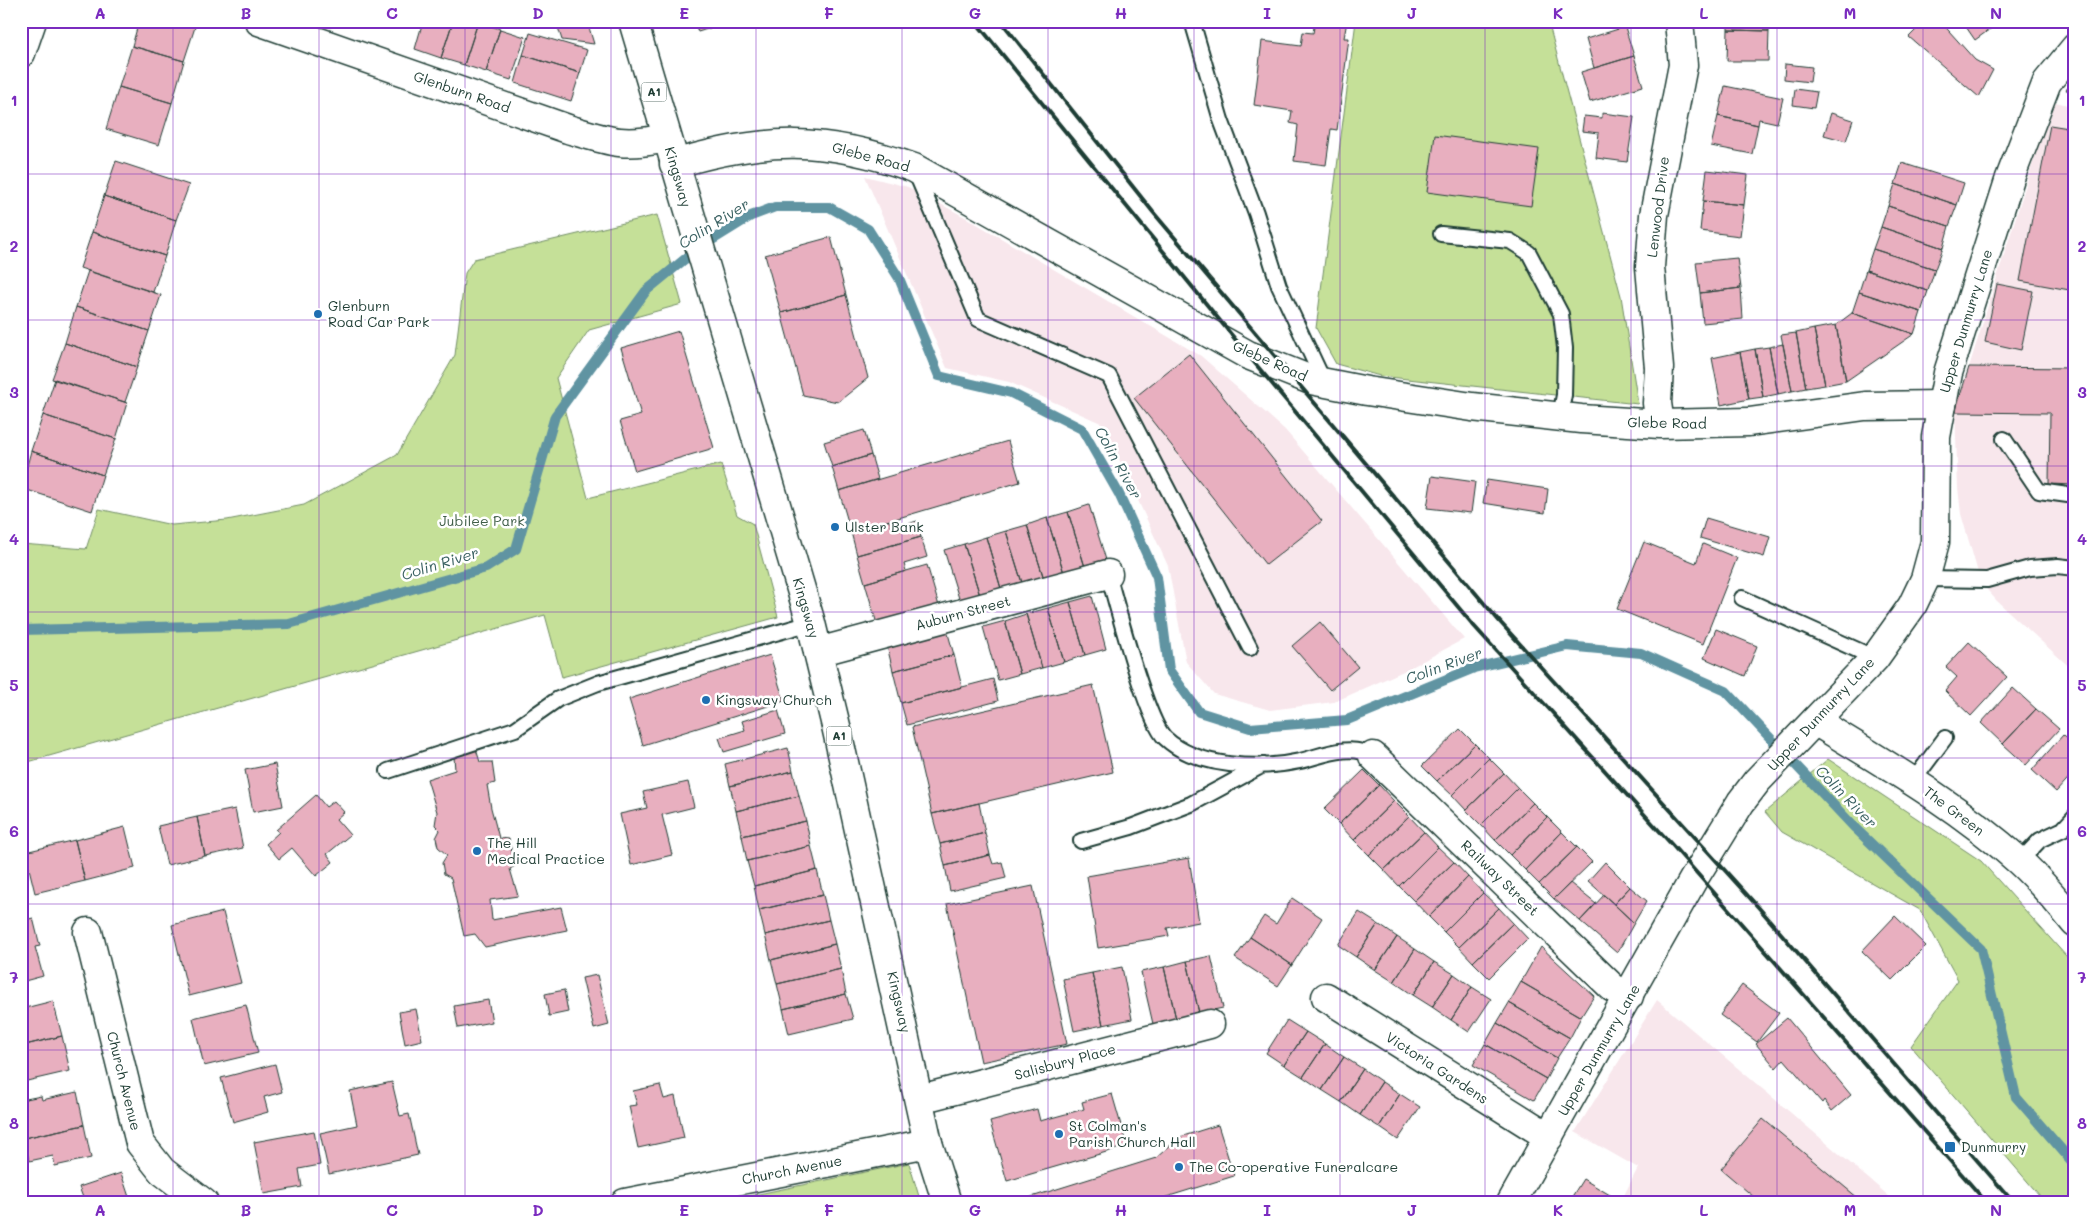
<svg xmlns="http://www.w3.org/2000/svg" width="2096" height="1224" viewBox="0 0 2096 1224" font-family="Mali,sans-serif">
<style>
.built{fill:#f8e7ec}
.green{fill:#c5e098;stroke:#728e66}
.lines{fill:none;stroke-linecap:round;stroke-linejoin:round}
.stream{stroke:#6094a2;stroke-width:10}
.building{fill:#e8afbf;stroke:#1f3d34}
.service-casing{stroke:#1f3d34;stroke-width:18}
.minor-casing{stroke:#1f3d34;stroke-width:31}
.tertiary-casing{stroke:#1f3d34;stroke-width:31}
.primary-casing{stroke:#1f3d34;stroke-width:31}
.service{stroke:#fff;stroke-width:14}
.minor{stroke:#fff;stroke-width:28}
.tertiary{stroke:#fff;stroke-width:28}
.primary{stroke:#fff;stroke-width:28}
.rail{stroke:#1f3d34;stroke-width:4}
.grid{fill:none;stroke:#7b2cbf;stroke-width:1;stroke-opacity:0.55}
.poi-dot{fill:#1f6fb2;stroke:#fff;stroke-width:2}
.labels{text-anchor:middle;stroke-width:5;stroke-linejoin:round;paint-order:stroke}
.shield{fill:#fff;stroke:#627771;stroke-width:1}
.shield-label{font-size:12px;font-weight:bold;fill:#1f3d34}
.street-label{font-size:14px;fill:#1f3d34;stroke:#fff}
.poi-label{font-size:14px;fill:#1f3d34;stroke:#fff;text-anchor:start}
.park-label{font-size:14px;fill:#405e48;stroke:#fff}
.water-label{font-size:15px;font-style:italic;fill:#3a6162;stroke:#fff}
.neatline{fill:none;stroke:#7b2cbf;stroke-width:2}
.grid-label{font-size:16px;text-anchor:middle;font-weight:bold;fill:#7b2cbf}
</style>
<rect width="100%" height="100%" fill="#fff"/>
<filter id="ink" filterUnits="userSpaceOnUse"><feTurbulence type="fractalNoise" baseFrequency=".02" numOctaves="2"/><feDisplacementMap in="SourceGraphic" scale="10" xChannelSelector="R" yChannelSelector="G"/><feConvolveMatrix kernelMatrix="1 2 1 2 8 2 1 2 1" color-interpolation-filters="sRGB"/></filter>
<g filter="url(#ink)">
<!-- built -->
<path class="built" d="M2052,101L2075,107V672L1997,601L1981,583L1961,514L1958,488L1955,412Z
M865,176L908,187L965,217L1201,356L1285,430L1464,639L1408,669L1334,702L1270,710L1214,694L1186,662L1168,566L1103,424L1009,382L947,368Z
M1657,1000L1817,1135L1897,1203H1620L1638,1168L1575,1132Z"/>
<!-- green -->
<path class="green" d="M1356,21H1548L1621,296L1638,404L1380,376L1336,364L1316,328Z
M657,215L682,304L589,330L556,378L588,498L721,464L737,515L753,524L778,617L562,677L545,615L21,764V544L86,549L99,509L172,525L227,520L304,505L397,455L455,355L465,273L474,259Z
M1828,759L1981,861L2075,966V1203H2046L1911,1046L1958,980L1920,910L1782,832L1765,812Z
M909,1163L921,1203H715Z"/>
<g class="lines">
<!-- stream -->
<path class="stream" d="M21,630L289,624L486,568L516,549L555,416L646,291L696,250L751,216L775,207H829L868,229L899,278L939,376L1011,393L1082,429L1119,494L1157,577L1169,670L1199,712L1250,728L1347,720L1474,668L1567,646L1641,653L1726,691L1855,828L1981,949L2016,1097L2075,1165"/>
</g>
<!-- building -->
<path class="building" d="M139,21H197L184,61L132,46Z
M366,21H385L384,27Z
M423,21H453L441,58L415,49Z
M453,21L478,22L464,65L441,58Z
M556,21H587L594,44L562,40Z
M694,21H733L698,32Z
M1315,21H1347L1344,38H1349L1337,130L1331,129L1326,165L1294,161L1298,125L1290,123L1292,111L1254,105L1262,41L1301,46L1303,32L1313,33Z
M1728,21H1769V31L1728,30Z
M1925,21H1940L1975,60L1993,70L1979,97L1909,37Z
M1962,21H1989L1993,27L1975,40Z
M1989,21H2001L1993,27Z
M478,22L500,29L486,72L464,65Z
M1625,27L1634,56L1594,68L1586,39Z
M500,29L525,37L511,80L486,72Z
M1728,30L1769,31L1768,61H1727Z
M530,33L587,50L580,73L523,55Z
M132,46L184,61L172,103L119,87Z
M523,55L580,73L571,101L515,83Z
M1634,56L1643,86L1590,102L1581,72Z
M1785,64L1812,67L1810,82L1784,79Z
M2075,78V92L2066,90Z
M1725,86L1783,98L1777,123L1759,119L1758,125L1718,116Z
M119,87L172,103L159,145L106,129Z
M1795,89L1817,92L1814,108L1793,105Z
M1602,113L1634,117L1627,162L1596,158L1599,133L1582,131L1584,116L1602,118Z
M1831,113L1853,120L1846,141L1824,135Z
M1718,116L1758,125L1752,154L1711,146Z
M2050,125L2075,129V291L2020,281Z
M1435,135L1539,149L1531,206L1427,192Z
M116,161L189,185L176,220L104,196Z
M1902,163L1964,183L1957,205L1895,184Z
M1707,170L1748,175L1744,205L1703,201Z
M1895,184L1957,205L1949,226L1888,206Z
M104,196L176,220L165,256L92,232Z
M1703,201L1744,205L1740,236L1700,231Z
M1888,206L1949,226L1943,248L1881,227Z
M1881,227L1943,248L1935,269L1873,249Z
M92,232L165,256L153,292L80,268Z
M831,237L846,295L781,313L765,255Z
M1873,249L1935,269L1928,291L1866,270Z
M1737,258L1741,288L1700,293L1696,262Z
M1866,270L1928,291L1921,312L1859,292Z
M88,271L161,295L149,331L76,307Z
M1997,284L2033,291L2021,350L1985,342Z
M1741,288L1743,319L1703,323L1700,293Z
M1859,292L1921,312L1914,334L1852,313Z
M846,295L868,378L838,402L803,395L781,313Z
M76,307L149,331L137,367L65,343Z
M1852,313L1914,334L1846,381L1836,325Z
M1836,325L1846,381L1825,385L1814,329Z
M1814,329L1825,385L1806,388L1796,333Z
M679,331L714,448L635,471L620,421L641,415L621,348Z
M1796,333L1806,388L1792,391L1781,335Z
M65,343L137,367L125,402L52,379Z
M1783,344L1792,391L1778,394L1769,347Z
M1769,347L1778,394L1763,397L1755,349Z
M1755,349L1763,397L1749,399L1740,352Z
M1740,352L1749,399L1721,405L1712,358Z
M1189,354L1322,521L1266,565L1134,398Z
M1969,367L2075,368V485L2049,484L2050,413L1955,412Z
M55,379L127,403L116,439L43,415Z
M43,415L116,439L103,475L31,451Z
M864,430L871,455L832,467L824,442Z
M1008,441L1020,482L851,532L839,491Z
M31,451L103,475L92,511L21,488Z
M871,455L878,479L839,491L832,467Z
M1432,476L1475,482L1471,513L1427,508Z
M1487,480L1548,489L1545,513L1483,503Z
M1089,505L1106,560L1085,567L1068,512Z
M1068,512L1085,567L1064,573L1047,518Z
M1047,518L1064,573L1044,579L1027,525Z
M1706,518L1770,537L1764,557L1700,538Z
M890,520L892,529L917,521L921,537L857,555L851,532Z
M1027,525L1044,579L1023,586L1006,531Z
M1006,531L1023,586L1002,592L986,537Z
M921,537L927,557L904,564L906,571L865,583L857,555Z
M986,537L1002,592L981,599L964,544Z
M1644,542L1696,563L1703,544L1737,558L1703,644L1617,609Z
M964,544L981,599L961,605L944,550Z
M927,565L939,606L877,624L865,583Z
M1092,596L1106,649L1085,655L1070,602Z
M1070,602L1085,655L1064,662L1048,608Z
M1048,608L1064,662L1042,668L1026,614Z
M1026,614L1042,668L1020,674L1005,621Z
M1005,621L1020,674L998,680L983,627Z
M1320,622L1358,667L1330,690L1292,646Z
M1716,629L1757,646L1745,676L1704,658Z
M947,630L954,655L893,671L887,646Z
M1969,642L2007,677L1971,716L1945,691L1957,677L1946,667Z
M770,655L784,701L643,745L629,699Z
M954,655L962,687L901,703L893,671Z
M993,679L998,701L907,725L901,703Z
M1093,685L1113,772L932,814L912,727Z
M2013,688L2036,709L2003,744L1981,723Z
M2036,709L2059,729L2026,765L2003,744Z
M778,710L785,734L724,752L719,738L745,730L742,721Z
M1460,729L1475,744L1437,781L1422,766Z
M2063,735L2075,746V771L2056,792L2032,770Z
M1475,744L1489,758L1452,795L1437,781Z
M788,748L793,771L730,786L725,764Z
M476,749L480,762H492L495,783L487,785L491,808L499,838L509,839L515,866L510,869L518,896L490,900L492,920L561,907L567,930L485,947L475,934L464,936L451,878L444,874L442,863L447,855L438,847L436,838L440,830L435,825L437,812L427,779L455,770L454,757Z
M1489,758L1504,773L1466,810L1452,795Z
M275,764L283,806L253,812L245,770Z
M1364,770L1379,785L1339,824L1324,809Z
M793,771L799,796L736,811L730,786Z
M1504,773L1518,788L1481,825L1466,810Z
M688,782L694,807L662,815L672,855L631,865L620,814L647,808L643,792Z
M1379,785L1394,801L1354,840L1339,824Z
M1518,788L1533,803L1495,840L1481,825Z
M316,795L326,807L334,801L344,812L336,819L350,835L327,854L333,862L316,876L292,848L279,859L266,844L279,832L276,830Z
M799,796L806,821L742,836L736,811Z
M1394,801L1409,816L1369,855L1354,840Z
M979,803L985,833L940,844L932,814Z
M1533,803L1547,817L1510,855L1495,840Z
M235,809L243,848L205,856L197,817Z
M1409,816L1424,832L1384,870L1369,855Z
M197,817L205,856L167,865L158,826Z
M1547,817L1562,832L1525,870L1510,855Z
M806,821L811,846L747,861L742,836Z
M125,827L135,868L85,881L75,840Z
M1424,832L1438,847L1399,886L1384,870Z
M1562,832L1577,847L1539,884L1525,870Z
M985,833L990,855L945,866L940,844Z
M75,840L85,881L35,893L25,852Z
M811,846L817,870L754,886L747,861Z
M1438,847L1454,862L1414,901L1399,886Z
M1577,847L1592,862L1554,899L1539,884Z
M990,855L993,864L1002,862L1006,878L950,891L945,866Z
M1189,858L1199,922L1167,928L1169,936L1098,948L1087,876Z
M1454,862L1468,877L1429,917L1414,901Z
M1605,862L1630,887L1614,904L1588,881Z
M817,870L823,895L759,910L754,886Z
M1468,877L1483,893L1444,932L1429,917Z
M1570,883L1596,904L1580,921L1554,899Z
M1033,886L1067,1044L981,1062L947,904Z
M1630,887L1647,901L1634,923L1614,904Z
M1483,893L1499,908L1459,947L1444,932Z
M823,895L829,920L765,935L759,910Z
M1604,895L1634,923L1617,953L1580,921Z
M1292,898L1322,918L1292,965L1250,937L1264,916L1276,924Z
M1499,908L1513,923L1473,962L1459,947Z
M223,912L241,983L189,996L172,925Z
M1359,912L1378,924L1356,957L1338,945Z
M1895,916L1926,946L1892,980L1862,951Z
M33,918L40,946L35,947L43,976L21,982V921Z
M829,920L835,944L771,960L765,935Z
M1513,923L1528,939L1489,978L1473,962Z
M1378,924L1397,937L1375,970L1356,957Z
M1250,937L1292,965L1278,986L1235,958Z
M1397,937L1415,949L1394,982L1375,970Z
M835,944L841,969L777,984L771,960Z
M1541,947L1594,996L1581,1017L1521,982Z
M1415,949L1434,962L1413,995L1394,982Z
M1211,956L1223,1008L1199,1013L1187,961Z
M1187,961L1199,1013L1176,1019L1164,967Z
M1434,962L1454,974L1432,1007L1413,995Z
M1122,967L1132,1019L1103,1025L1092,973Z
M1164,967L1176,1019L1153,1024L1141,972Z
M841,969L846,994L783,1009L777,984Z
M1092,973L1103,1025L1074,1031L1063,979Z
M1454,974L1472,987L1451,1020L1432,1007Z
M597,975L609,1025L594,1029L582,978Z
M1521,982L1581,1017L1570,1038L1509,1003Z
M1742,985L1779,1013L1757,1042L1720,1015Z
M1472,987L1491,999L1469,1032L1451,1020Z
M564,990L568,1012L549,1016L545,994Z
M846,994L853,1019L789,1034L783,1009Z
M488,1000L492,1022L458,1028L454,1006Z
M53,1001L62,1036L21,1046V1009Z
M1509,1003L1570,1038L1557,1058L1497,1023Z
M246,1005L258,1053L204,1066L193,1018Z
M416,1009L422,1040L405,1044L399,1012Z
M1787,1018L1851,1095L1832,1111L1824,1100L1822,1103L1784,1059L1776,1068L1756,1044Z
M1287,1020L1306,1032L1284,1065L1266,1053Z
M1497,1023L1557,1058L1546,1079L1485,1044Z
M1306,1032L1325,1044L1303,1077L1284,1065Z
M62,1036L70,1071L27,1081L21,1056V1046Z
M1325,1044L1344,1057L1322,1090L1303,1077Z
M1485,1044L1546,1079L1534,1100L1473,1065Z
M1344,1057L1363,1069L1341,1102L1322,1090Z
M275,1064L282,1092L264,1097L268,1112L233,1122L221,1078Z
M1363,1069L1382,1082L1360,1115L1341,1102Z
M392,1082L400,1116L409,1114L418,1155L329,1174L320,1133L357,1125L350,1091Z
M1382,1082L1400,1094L1379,1127L1360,1115Z
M660,1085L664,1099L675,1096L684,1138L638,1148L629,1106L637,1105L633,1091Z
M77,1092L84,1125L24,1138L21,1122V1100L41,1096L42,1100Z
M1112,1094L1127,1146L1007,1181L990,1122L1037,1109L1040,1121L1084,1109L1082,1102Z
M1400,1094L1420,1107L1398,1140L1379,1127Z
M1763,1119L1864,1203H1761L1721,1169Z
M84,1125L91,1158L55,1166L53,1156L29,1161L24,1138Z
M1218,1125L1234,1176L1147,1203H1023L1022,1200L1156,1158L1180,1137Z
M314,1131L320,1165L299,1169L302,1187L264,1194L254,1142Z
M121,1173L131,1203H85L79,1187Z
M1583,1179L1615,1198L1613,1203H1568Z"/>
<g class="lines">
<!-- service casing -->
<g class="service-casing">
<path id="service" d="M1192,21L1221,120L1256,213L1279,286L1324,382
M915,171L978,319L1109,376L1250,648
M1441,234L1510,241L1529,253L1561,314L1565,348L1564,395L1560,416
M2004,439L2039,491L2075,496
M1108,574C1117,605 1146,720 1165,738C1197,768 1260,770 1300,761C1324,755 1350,743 1373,756
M1925,579L1987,580L2030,568L2058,566L2075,568
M1742,598L1875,658
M388,771L515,729L558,699L598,683L811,623
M1913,781L1945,738
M1081,841L1131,827L1191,804L1263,765
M2019,862L2040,840L2063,829L2075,816"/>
</g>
<!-- minor casing -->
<g class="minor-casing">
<path id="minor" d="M259,21L568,129C611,142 623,147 667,138
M21,53L32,21
M674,164C763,137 826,136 914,168L1248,355L1311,380L1367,391L1472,407L1581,419L1660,424L1749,422L1865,406L1942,405
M1660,424L1657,403L1659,368L1650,267L1654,215L1683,65L1679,21
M818,652L1108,574
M1815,721C1885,764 1958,806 2019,861C2039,879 2058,902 2075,923
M1373,756L1613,988L1629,996
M88,932L140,1143L162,1171L204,1203
M1326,997L1549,1137
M920,1099L1210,1024
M625,1203L928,1143"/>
</g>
<!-- tertiary casing -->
<g class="tertiary-casing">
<path id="tertiary" d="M1511,1203L1693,880L1741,802L1757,781L1875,658L1912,606L1925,579L1935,542L1936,437L1948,373L2010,178L2047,82L2075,48"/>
</g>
<!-- primary casing -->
<g class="primary-casing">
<path id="primary" d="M633,21L811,623L836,726L928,1143L947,1203"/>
</g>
<!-- service -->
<use href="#service" class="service"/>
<!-- minor -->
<use href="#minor" class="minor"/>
<!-- tertiary -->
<use href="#tertiary" class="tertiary"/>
<!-- primary -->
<use href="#primary" class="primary"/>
<!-- rail -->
<path class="rail" d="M975,21L1248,355L1474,626L1673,846L1987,1203
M1001,21L1153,212L1500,622L1759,908L2014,1203"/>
</g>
</g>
<!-- grid -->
<path class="grid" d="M173,21V1203M319,21V1203M465,21V1203M611,21V1203M756,21V1203M902,21V1203M1048,21V1203M1194,21V1203M1340,21V1203M1485,21V1203M1631,21V1203M1777,21V1203M1923,21V1203M21,174H2075M21,320H2075M21,466H2075M21,612H2075M21,758H2075M21,904H2075M21,1050H2075"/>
<!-- markers -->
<g class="poi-dot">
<circle cx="318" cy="314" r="5"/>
<circle cx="835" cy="527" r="5"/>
<circle cx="706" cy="700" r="5"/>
<circle cx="477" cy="851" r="5"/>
<circle cx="1059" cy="1134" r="5"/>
<rect x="1944" y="1141" width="12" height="12" rx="2.5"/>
<circle cx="1179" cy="1167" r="5"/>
</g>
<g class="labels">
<!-- shield labels -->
<g class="shield">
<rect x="641.5" y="82.5" width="25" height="19" rx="4"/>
<rect x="826.5" y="726.5" width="25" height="19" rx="4"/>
</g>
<g class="shield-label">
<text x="654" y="96">A1</text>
<text x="839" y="740">A1</text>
</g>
<!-- street labels -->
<g class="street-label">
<text transform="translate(462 92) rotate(19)" y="5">Glenburn Road</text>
<text transform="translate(871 157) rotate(15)" y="5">Glebe Road</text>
<text transform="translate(678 177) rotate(74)" y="5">Kingsway</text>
<text transform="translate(1658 207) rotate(-83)" y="5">Lenwood Drive</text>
<text transform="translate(1966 321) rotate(-73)" y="5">Upper Dunmurry Lane</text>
<text transform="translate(1270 361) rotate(24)" y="5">Glebe Road</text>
<text transform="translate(1667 423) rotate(1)" y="5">Glebe Road</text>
<text transform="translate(806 608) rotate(74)" y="5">Kingsway</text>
<text transform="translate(963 613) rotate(-15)" y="5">Auburn Street</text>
<text transform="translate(1821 714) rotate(-47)" y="5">Upper Dunmurry Lane</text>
<text transform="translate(1954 811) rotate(37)" y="5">The Green</text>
<text transform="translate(1500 878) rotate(44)" y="5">Railway Street</text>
<text transform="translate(899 1002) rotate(77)" y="5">Kingsway</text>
<text transform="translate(1599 1050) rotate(-60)" y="5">Upper Dunmurry Lane</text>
<text transform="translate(1065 1062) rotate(-15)" y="5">Salisbury Place</text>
<text transform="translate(1437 1068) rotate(33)" y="5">Victoria Gardens</text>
<text transform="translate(124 1081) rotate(76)" y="5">Church Avenue</text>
<text transform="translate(792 1170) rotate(-11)" y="5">Church Avenue</text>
</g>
<!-- poi labels -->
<g class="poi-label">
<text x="328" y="311">Glenburn<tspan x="328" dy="16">Road Car Park</tspan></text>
<text x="845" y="532">Ulster Bank</text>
<text x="716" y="705">Kingsway Church</text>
<text x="487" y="848">The Hill<tspan x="487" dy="16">Medical Practice</tspan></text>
<text x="1069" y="1131">St Colman's<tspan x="1069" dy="16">Parish Church Hall</tspan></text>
<text x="1961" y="1152">Dunmurry</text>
<text x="1189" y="1172">The Co-operative Funeralcare</text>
</g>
<!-- park labels -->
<g class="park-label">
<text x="482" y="526">Jubilee Park</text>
</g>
<!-- water labels -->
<g class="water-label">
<text transform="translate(714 224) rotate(-32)" y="5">Colin River</text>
<text transform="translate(1118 463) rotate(61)" y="5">Colin River</text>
<text transform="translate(440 564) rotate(-17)" y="5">Colin River</text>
<text transform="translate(1444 666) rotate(-20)" y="5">Colin River</text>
<text transform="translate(1846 797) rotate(46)" y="5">Colin River</text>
</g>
</g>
<!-- margin -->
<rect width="2096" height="1224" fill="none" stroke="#fff" stroke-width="55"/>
<rect x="28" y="28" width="2040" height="1168" class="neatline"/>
<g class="grid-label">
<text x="100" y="19">A</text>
<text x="246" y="19">B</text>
<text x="392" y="19">C</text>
<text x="538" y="19">D</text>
<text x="684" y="19">E</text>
<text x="829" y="19">F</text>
<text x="975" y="19">G</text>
<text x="1121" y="19">H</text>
<text x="1267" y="19">I</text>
<text x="1412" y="19">J</text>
<text x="1558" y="19">K</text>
<text x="1704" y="19">L</text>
<text x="1850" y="19">M</text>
<text x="1996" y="19">N</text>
<text x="14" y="106">1</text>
<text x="2082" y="106">1</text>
<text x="14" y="252">2</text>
<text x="2082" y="252">2</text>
<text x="14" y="398">3</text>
<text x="2082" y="398">3</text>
<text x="14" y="545">4</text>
<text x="2082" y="545">4</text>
<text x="14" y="691">5</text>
<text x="2082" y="691">5</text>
<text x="14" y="837">6</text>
<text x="2082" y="837">6</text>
<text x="14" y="983">7</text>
<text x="2082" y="983">7</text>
<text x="14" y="1129">8</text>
<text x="2082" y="1129">8</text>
<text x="100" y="1216">A</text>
<text x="246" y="1216">B</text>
<text x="392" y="1216">C</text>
<text x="538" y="1216">D</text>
<text x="684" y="1216">E</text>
<text x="829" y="1216">F</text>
<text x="975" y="1216">G</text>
<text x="1121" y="1216">H</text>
<text x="1267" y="1216">I</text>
<text x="1412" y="1216">J</text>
<text x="1558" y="1216">K</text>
<text x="1704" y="1216">L</text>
<text x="1850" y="1216">M</text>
<text x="1996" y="1216">N</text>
</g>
</svg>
